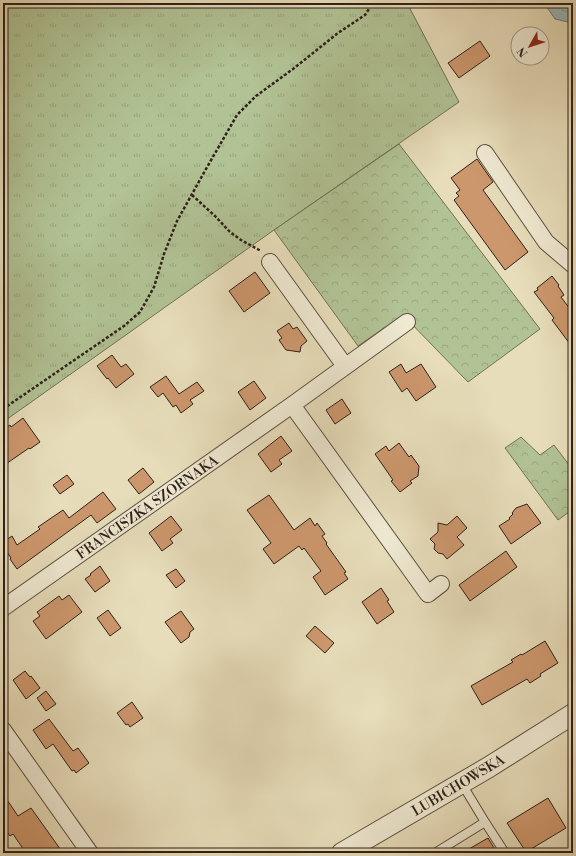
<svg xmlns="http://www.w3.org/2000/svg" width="576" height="856" viewBox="0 0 576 856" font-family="'Libre Bodoni',serif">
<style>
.grass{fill:url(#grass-tufts);stroke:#707256}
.forest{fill:url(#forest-crowns);stroke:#707256}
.water{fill:url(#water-ripples);stroke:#6f7c7a}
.building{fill:#cd976d;stroke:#2e2119}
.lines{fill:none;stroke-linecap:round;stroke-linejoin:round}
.service-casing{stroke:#5c5041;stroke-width:10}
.minor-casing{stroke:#5c5041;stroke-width:18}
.tertiary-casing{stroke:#5c5041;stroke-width:22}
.path{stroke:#2e2119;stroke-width:2.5;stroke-dasharray:3 2;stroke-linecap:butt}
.service{stroke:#efe9d2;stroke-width:8}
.minor{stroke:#efe9d2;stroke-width:16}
.tertiary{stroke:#efe9d2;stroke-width:20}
.labels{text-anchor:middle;stroke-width:3;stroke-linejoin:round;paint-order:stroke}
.street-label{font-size:14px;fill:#2e2119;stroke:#efe9d2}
</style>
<defs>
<pattern id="grass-tufts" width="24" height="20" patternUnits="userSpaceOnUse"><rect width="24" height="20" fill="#b1c294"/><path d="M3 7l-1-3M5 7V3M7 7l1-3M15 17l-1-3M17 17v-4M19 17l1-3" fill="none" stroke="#99a67f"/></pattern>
<pattern id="forest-crowns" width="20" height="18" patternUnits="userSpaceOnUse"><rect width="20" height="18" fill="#b1c294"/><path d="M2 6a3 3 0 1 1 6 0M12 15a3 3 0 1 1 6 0" fill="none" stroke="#99a67f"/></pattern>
<pattern id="water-ripples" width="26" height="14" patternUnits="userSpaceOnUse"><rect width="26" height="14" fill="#9bb9ba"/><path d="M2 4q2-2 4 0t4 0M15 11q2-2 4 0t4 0" fill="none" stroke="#7f9696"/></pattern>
</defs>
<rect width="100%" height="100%" fill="#e7ddba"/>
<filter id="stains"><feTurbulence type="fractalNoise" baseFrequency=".005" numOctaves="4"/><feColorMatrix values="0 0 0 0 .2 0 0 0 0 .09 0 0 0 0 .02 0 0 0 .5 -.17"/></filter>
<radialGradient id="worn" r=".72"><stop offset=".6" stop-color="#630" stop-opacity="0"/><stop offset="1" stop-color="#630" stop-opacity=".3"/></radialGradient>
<!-- grass -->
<path class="grass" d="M3,3H407L459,102L274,230L3,422Z"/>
<!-- forest -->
<path class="forest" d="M399,144L540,329L468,382L403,315L358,346L274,230Z
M521,437L540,455L554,445L573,470V509L558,520L505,448Z"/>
<!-- water -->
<path class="water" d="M544,3H573V18L568,22L555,19Z"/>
<!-- building -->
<path class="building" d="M480,41L490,56L459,78L448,63Z
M477,159L493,182L483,190L528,252L505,270L454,200L459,196L456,193L460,190L451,178Z
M255,272L270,293L244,312L229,291Z
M552,276L559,285L558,286L564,295L561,297L573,313V348L552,320L554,318L534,292L538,290L537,288Z
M289,323L293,329L297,327L307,341L301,346L300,352L286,350L279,340L282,338L277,331Z
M112,355L121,367L126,364L134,374L116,388L108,378L107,379L97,366Z
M401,364L406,373L421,364L436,387L416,401L407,388L402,392L389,372Z
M166,376L179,394L197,382L204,391L190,400L193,404L181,413L176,405L173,407L163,393L158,397L150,387Z
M254,381L266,398L250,410L238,392Z
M342,399L351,413L335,424L326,410Z
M23,418L40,442L30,449L29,448L3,466V448L7,445L3,438V430L10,425L11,427Z
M281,436L292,451L279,460L282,464L271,472L258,454Z
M399,443L409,457L411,455L419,466L418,476L410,481L412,483L400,492L391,481L393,480L375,454L386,446L389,451Z
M143,468L154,482L139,494L128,480Z
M67,475L74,484L60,494L53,485Z
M103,492L116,509L97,523L91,515L17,569L10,559L11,558L3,546V542L12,536L17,545L40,529L38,527L63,510L69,518Z
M269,495L294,530L310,518L315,526L317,523L325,534L322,536L327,543L326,544L346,572L344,573L348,579L325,595L313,577L321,571L304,548L302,550L299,546L274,564L263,549L271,543L247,510Z
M527,504L541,523L511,544L499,526L510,519L509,518L513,514L512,513L516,508Z
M171,516L182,530L170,539L173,543L162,551L149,533Z
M457,516L467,528L457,537L464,545L447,559L443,554L438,553L434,549L435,544L430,539L438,532V523L447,525Z
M506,551L517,567L470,601L459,585Z
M100,566L110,581L95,592L85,579L91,575L90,574Z
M176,569L185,581L176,588L166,575Z
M381,588L389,600L387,601L394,612L377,624L362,602Z
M69,595L82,612L46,639L33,621L40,616L37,612L59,596L62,600Z
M108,610L121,628L110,636L97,618Z
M181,611L194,629L190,632L189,637L181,643L165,622Z
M315,626L334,643L325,653L306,636Z
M545,641L558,663L540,674L541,676L530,683L527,679L482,705L471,686L513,662L511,660L521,654L522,655Z
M25,671L30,677L31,676L40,688L26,699L13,680Z
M46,691L56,704L46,711L37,698Z
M132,702L143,718L130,727L128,724L126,725L117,713Z
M49,719L73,751L78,748L89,763L76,773L74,770L72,771L53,744L46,749L33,730Z
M3,794L18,816L31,808L63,853H26L13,834L10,836L3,826Z
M548,798L566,828L526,852L507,823Z
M488,838L497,853H462Z"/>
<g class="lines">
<!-- service casing -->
<g class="service-casing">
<path id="service" d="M485,822L505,853
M435,853L485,822L462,784"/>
</g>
<!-- minor casing -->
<g class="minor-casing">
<path id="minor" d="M485,153L546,242L573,265
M270,262L345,366
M292,405L428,594L441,584
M3,608L292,405L407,322
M3,730L90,853"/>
</g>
<!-- tertiary casing -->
<g class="tertiary-casing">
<path id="tertiary" d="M342,853L489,767L573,714"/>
</g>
<!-- path -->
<path class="path" d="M192,195L215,216L230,232L241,240L261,251
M3,409L124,326L140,312L154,287L164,254L177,221L206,169L237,115L256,96L293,69L338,33L365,15L373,3
M319,853L326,849"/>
<!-- service -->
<use href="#service" class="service"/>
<!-- minor -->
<use href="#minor" class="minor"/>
<!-- tertiary -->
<use href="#tertiary" class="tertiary"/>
</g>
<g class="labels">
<!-- street labels -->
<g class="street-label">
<text transform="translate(147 507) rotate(-35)" y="5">FRANCISZKA SZORNAKA</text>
<text transform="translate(458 785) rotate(-31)" y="5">LUBICHOWSKA</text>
</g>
</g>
<!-- margin -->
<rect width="576" height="856" fill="none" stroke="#e7ddba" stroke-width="16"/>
<rect x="4" y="4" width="568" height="848" fill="none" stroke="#2e2119" stroke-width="2"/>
<rect x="8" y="8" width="560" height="840" fill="none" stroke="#2e2119"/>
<!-- north arrow -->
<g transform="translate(530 46) rotate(231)"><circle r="19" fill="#efe9d2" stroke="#a29988"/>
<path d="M0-3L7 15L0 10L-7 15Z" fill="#8f2418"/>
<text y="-6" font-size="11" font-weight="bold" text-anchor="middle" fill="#2e2119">N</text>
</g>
<rect width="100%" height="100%" filter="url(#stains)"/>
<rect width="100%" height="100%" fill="url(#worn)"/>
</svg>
